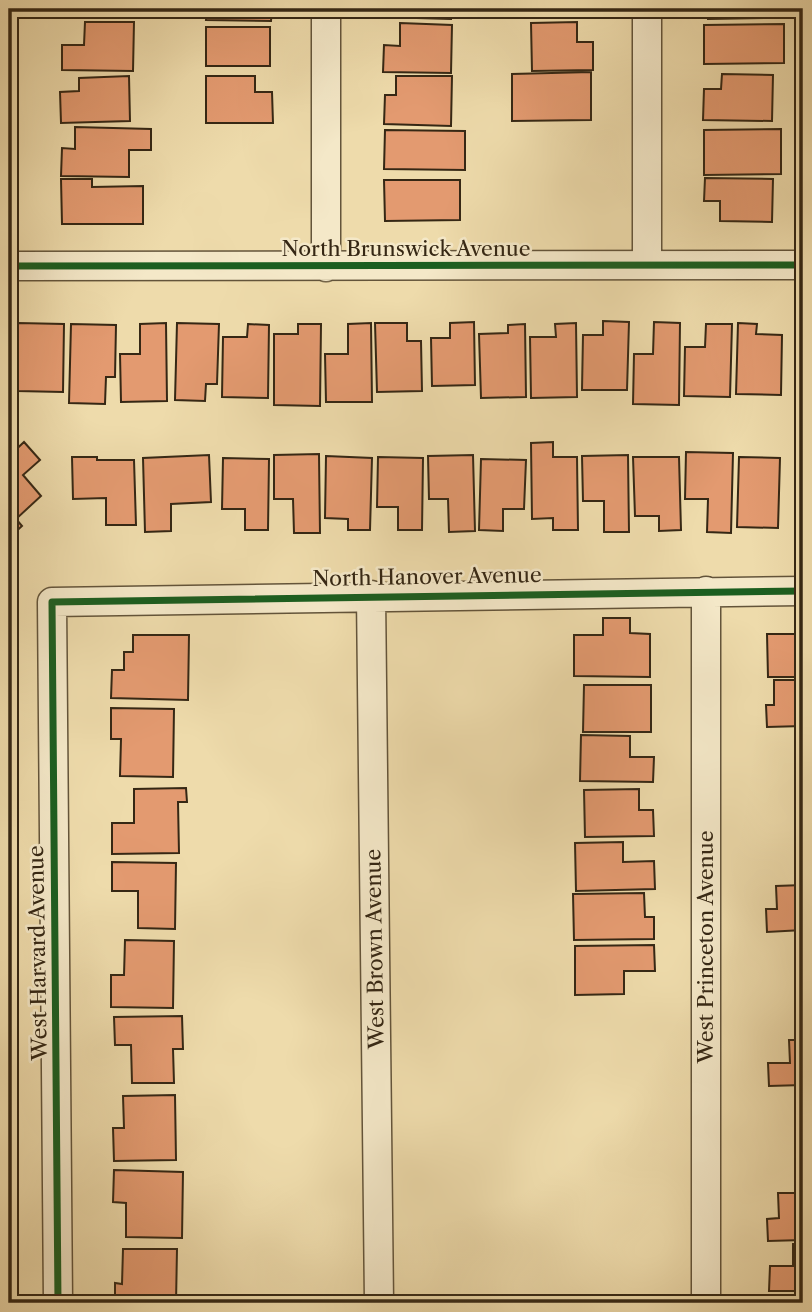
<svg xmlns="http://www.w3.org/2000/svg" width="812" height="1312" viewBox="0 0 812 1312" font-family="'Libre Caslon Text',serif">
<style>
.building{fill:#e39a70;stroke:#352714;stroke-width:2}
.lines{fill:none;stroke-linecap:round;stroke-linejoin:round}
.minor-casing{stroke:#63543a;stroke-width:31}
.minor{stroke:#f4e8c8;stroke-width:28}
.cycleway-casing{stroke:#f4e8c8;stroke-width:11}
.cycleway{stroke:#1b5e20;stroke-width:7}
.labels{text-anchor:middle;stroke-width:5;stroke-linejoin:round;paint-order:stroke}
.street-label{font-size:21px;fill:#352714;stroke:#f4e8c8}
</style>
<rect width="100%" height="100%" fill="#eedbab"/>
<filter id="stains"><feTurbulence type="fractalNoise" baseFrequency=".00286" numOctaves="4"/><feColorMatrix values="0 0 0 0 .2 0 0 0 0 .09 0 0 0 0 .02 0 0 0 .5 -.17"/></filter>
<radialGradient id="worn" r=".72"><stop offset=".6" stop-color="#630" stop-opacity="0"/><stop offset="1" stop-color="#630" stop-opacity=".3"/></radialGradient>
<!-- building -->
<path class="building" d="M62,9H141V13L62,14Z
M207,9H272L271,21L206,20Z
M383,9H451V19L382,17Z
M512,9H591V13H512Z
M708,9H763V18L708,19Z
M85,22H134L133,71L62,70V45H84Z
M577,22V42H593V70L532,71L531,23Z
M400,23L452,25L451,73L383,72L384,45L400,46Z
M784,24V63L704,64V25Z
M206,27H270V66H206Z
M591,72V120L512,121V74Z
M722,74L773,75L772,121L703,120L704,89H721Z
M129,76L130,121L61,123L60,92L79,91V78Z
M206,76H255V92H272L273,123H206Z
M396,76H452L451,126L384,124L385,95H396Z
M75,127L151,129V150H129V177L61,176L62,148L75,149Z
M781,129V174L704,175V130Z
M385,130L465,131V170L384,169Z
M705,178L773,179L772,222L720,221V201H704Z
M61,179H92V187L143,186V224H62Z
M384,180H460V220L385,221Z
M603,321L629,322L627,390H582L583,335H603Z
M474,322L475,385L432,386L431,338H450V323Z
M654,322L680,323L679,405L633,404L634,354H653Z
M18,323L64,324L63,392L17,391Z
M166,323L167,401L121,402L120,354H140V324Z
M177,323L219,324L217,384H206L205,401L175,400Z
M371,323L372,402H326L325,354H348V324Z
M375,323H407V341H421L422,391L377,392Z
M576,323L577,397L531,398L530,337H556L555,324Z
M738,323L757,324L756,334L782,335L781,395L736,394Z
M71,324L116,325L115,377H106L105,404L69,403Z
M248,324L269,325L268,398L222,397L223,337H247Z
M298,324H321L320,406L274,405V334H298Z
M525,324L526,397L481,398L479,334L508,333V325Z
M706,324H732L730,397L684,396L685,347H705Z
M24,442L40,460L23,475L41,496L16,519L22,526L9,538V456Z
M553,442V457H577L578,530H553V518L532,519L531,443Z
M686,452L733,453L731,533L707,532L708,499H685Z
M319,454L320,533H294L293,499H274V455Z
M209,455L211,502L171,504V531L145,532L143,458Z
M473,455L475,531L449,532L448,499H429L428,456Z
M628,455L629,532H604V501H583L582,456Z
M326,456L372,458L370,530H348V519L325,518Z
M72,457H97V460H134L136,525H106V498L73,499Z
M378,457L423,458L422,530H398V507H377Z
M633,457H679L681,530L659,531V516H635Z
M739,457L780,458L778,528L737,527Z
M223,458L269,459L268,530H245V509H222Z
M481,459L526,460L524,509H503V531L479,530Z
M603,618H630V633L650,634V677L574,676V635H603Z
M767,634H803V677H768Z
M133,635H189L188,700L111,698L112,670H124V652H133Z
M774,680H803V726L767,727L766,705H774Z
M584,685H651V732H583Z
M111,708L174,709L173,777L120,776L121,739H111Z
M581,735L630,736V757H654L653,782L580,781Z
M186,788L187,802H178L179,853L112,854V823H134V789Z
M639,789V810H653L654,836L585,837L584,790Z
M623,842V862L654,861L655,889L576,891L575,843Z
M112,862L176,863L175,929L138,928V891H112Z
M803,885V930L767,932L766,909H777L776,886Z
M644,893L645,917H654V939L574,940L573,894Z
M125,940L174,941L173,1008L111,1007V975H124Z
M654,945L655,971H624V994L575,995V946Z
M182,1016L183,1049H173L174,1083H132L131,1045H115L114,1017Z
M789,1040H803V1085L769,1086L768,1063H790Z
M175,1095L176,1160L114,1161L113,1128H124L123,1096Z
M114,1170L183,1172L182,1238L126,1237V1203L113,1202Z
M778,1193H803V1240L768,1241L767,1219L779,1218Z
M793,1244H803V1291H769L770,1266H793Z
M123,1249H177L176,1303H115V1283L122,1284Z
M769,1295L803,1296V1303H769Z"/>
<g class="lines">
<!-- minor casing -->
<g class="minor-casing">
<path id="minor" d="M326,9V267
M647,9V265
M9,266L803,265
M706,591V1303
M371,595L379,1303
M58,1303L52,602L803,591"/>
</g>
<!-- minor -->
<use href="#minor" class="minor"/>
<!-- cycleway casing -->
<g class="cycleway-casing">
<path id="cycleway" d="M9,266L803,265
M58,1303L52,602L803,591"/>
</g>
<!-- cycleway -->
<use href="#cycleway" class="cycleway"/>
</g>
<g class="labels">
<!-- street labels -->
<g class="street-label">
<text x="406" y="256">North Brunswick Avenue</text>
<text transform="translate(427 577) rotate(-1)" y="7">North Hanover Avenue</text>
<text transform="translate(706 947) rotate(-90)" y="7">West Princeton Avenue</text>
<text transform="translate(375 949) rotate(-91)" y="7">West Brown Avenue</text>
<text transform="translate(38 953) rotate(-91)" y="7">West Harvard Avenue</text>
</g>
</g>
<!-- margin -->
<rect width="812" height="1312" fill="none" stroke="#eedbab" stroke-width="35"/>
<rect x="10" y="10" width="791" height="1291" fill="none" stroke="#352714" stroke-width="3.5"/>
<rect x="18" y="18" width="777" height="1277" fill="none" stroke="#352714" stroke-width="2"/>
<rect width="100%" height="100%" filter="url(#stains)"/>
<rect width="100%" height="100%" fill="url(#worn)"/>
</svg>
